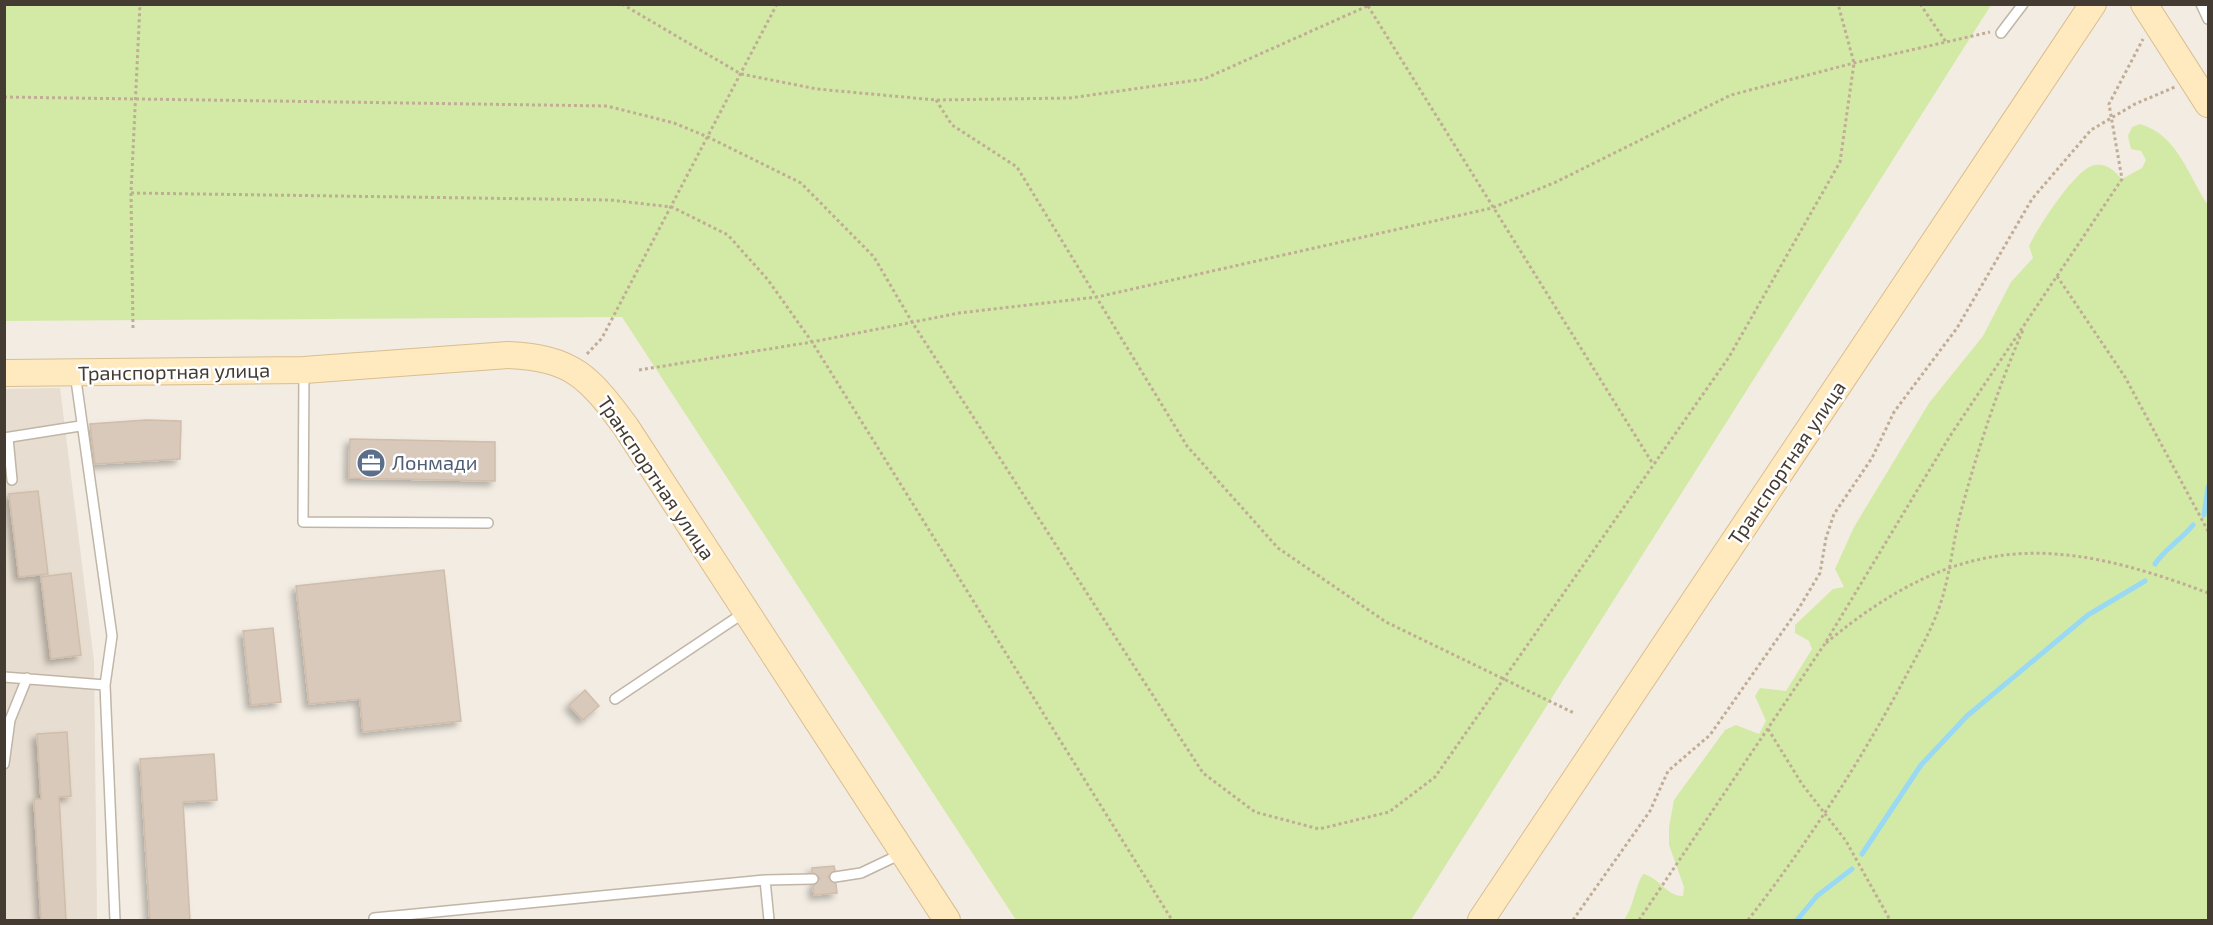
<svg xmlns="http://www.w3.org/2000/svg" width="2213" height="925" viewBox="0 0 2213 925" font-family="'Exo 2',sans-serif">
<style>
.residential{fill:#e7ddd0}
.green{fill:#d3eaa7}
.lines{fill:none;stroke-linecap:round;stroke-linejoin:round}
.stream{stroke:#99d9f4;stroke-width:5}
.building{fill:#d8c9ba;stroke:#d0bdaa;stroke-width:1.5;filter:url(#shadow)}
.lane-casing{stroke:#c1b5a7;stroke-width:12}
.secondary-casing{stroke:#d9be90;stroke-width:28}
.path{stroke:#c1ad95;stroke-width:3;stroke-dasharray:3 3;stroke-linecap:butt}
.lane{stroke:#fff;stroke-width:9}
.secondary{stroke:#ffe9bf;stroke-width:26}
.labels{text-anchor:middle;stroke-width:5;stroke-linejoin:round;paint-order:stroke}
.street-label{font-size:20px;fill:#443b32;stroke:#fff}
.service-label{font-size:20px;fill:#4e5e75;stroke:#fff;text-anchor:start}
</style>
<defs>
<filter id="shadow"><feDropShadow dx="-4.5" dy="4.5" stdDeviation="3" flood-color="#0004"/></filter>
</defs>
<rect width="100%" height="100%" fill="#f2ece2"/>
<!-- residential -->
<path class="residential" d="M60,388L94,661L97,920H5L4,389Z"/>
<!-- green -->
<path class="green" d="M4,5L5,4L1991,5L1411,920H1016L622,317L5,321Z
M2140,124C2178,135 2188,176 2208,205V920H1624C1634,906 1634,889 1643,874C1659,877 1666,896 1683,896L1684,887L1669,845V827L1674,800L1725,730L1736,725L1759,734L1766,721L1755,696L1760,688L1786,691L1812,649L1809,641L1795,633V625L1833,589L1844,587L1835,569L1854,527L1929,403L1983,336L2011,282L2033,258L2029,246C2038,228 2076,167 2095,165C2108,163 2114,171 2122,179L2142,168L2146,160L2141,151L2131,149L2128,136L2132,127Z"/>
<g class="lines">
<!-- stream -->
<path class="stream" d="M2204,515L2208,487
M2155,564C2165,549 2181,540 2193,525
M1862,854L1921,765L1967,716L2088,615L2145,581
M1797,920L1817,896L1852,869"/>
</g>
<!-- building -->
<path class="building" d="M146,420L181,421L180,459L95,464L90,424Z
M350,439L495,442V481L349,478Z
M38,491L48,574L19,577L9,494Z
M444,570L461,721L363,732L360,699L309,704L296,586Z
M71,573L81,655L51,659L41,577Z
M273,628L281,702L251,705L243,631Z
M585,690L599,706L583,720L569,705Z
M67,732L71,796L59,797L66,921H41L34,799H41L37,734Z
M214,754L217,800L183,802L190,921H150L140,759Z
M834,866L835,870L828,877L836,884L837,893L814,895L813,886L820,878L812,872V868Z"/>
<g class="lines">
<!-- lane casing -->
<g class="lane-casing">
<path id="lane" d="M2201,4L2208,19
M2001,33L2023,4
M75,373L112,636L105,685L115,920
M304,373L303,522L488,523
M4,438L80,426
M8,438L12,480
M4,677L105,685
M615,699L745,612
M4,764L10,720L27,678
M835,877L861,873L901,854
M765,880L769,920
M374,918L765,880L813,879"/>
</g>
<!-- secondary casing -->
<g class="secondary-casing">
<path id="secondary" d="M2144,4L2208,104
M4,373L304,370L508,355C573,358 589,377 626,427L947,920
M1481,920L2093,4"/>
</g>
<!-- path -->
<path class="path" d="M622,4L741,74L817,89L936,100L1070,98L1204,79L1372,4
M1920,4L1946,42
M1368,6L1653,464
M4,97L607,106L674,123L708,137L801,183L874,257L912,322L1203,773L1255,812L1319,829L1389,812L1435,777L1729,357L1840,162L1854,63L1838,4
M936,100L952,125L1017,167L1187,446L1278,548L1386,622L1574,713
M131,193L610,200L672,207L728,235L768,280L812,342L1172,920
M2057,276L2122,179L2109,104L2143,39
M133,328L131,193L140,4
M587,354L602,338L777,4
M639,370L812,342L959,313L1097,297L1492,208L1556,182L1731,95L1854,63L1990,32
M1826,643C1958,533 2053,534 2208,593
M1768,729L1802,784L1846,841L1890,920
M1573,920L1650,811L1668,771L1710,735L1799,608L1820,573L1826,538L1834,514L1872,458L1894,412L1957,328L2032,199L2091,130L2135,104L2175,87
M1639,920L1824,645L1950,436L2057,276L2125,377L2208,531
M1748,920C1804,848 1855,770 1899,689C1913,662 1929,636 1939,608C1950,577 1952,546 1960,515C1977,452 1997,390 2023,330"/>
<!-- lane -->
<use href="#lane" class="lane"/>
<!-- secondary -->
<use href="#secondary" class="secondary"/>
</g>
<!-- icons -->
<defs>
<g id="office-disc" transform="scale(1.5)"><circle r="9.5" fill="#5c6f8a" stroke="#fff"/><path d="M-6-3h4V-5.5h4V-3h4V5H-6ZM-1-4.5V-3h2v-1.5ZM-6 0V1H6V0Z" fill="#fff"/></g>
</defs>
<g fill-rule="evenodd">
<use href="#office-disc" x="371" y="463"/>
</g>
<g class="labels">
<!-- street labels -->
<g class="street-label">
<text transform="translate(174 372) rotate(-1)" y="7">Транспортная улица</text>
<text transform="translate(1787 463) rotate(-56)" y="7">Транспортная улица</text>
<text transform="translate(656 478) rotate(56)" y="7">Транспортная улица</text>
</g>
<!-- service labels -->
<g class="service-label">
<text x="392" y="470">Лонмади</text>
</g>
</g>
<!-- border -->
<rect width="2213" height="925" fill="none" stroke="#443b32" stroke-width="12"/>
</svg>
